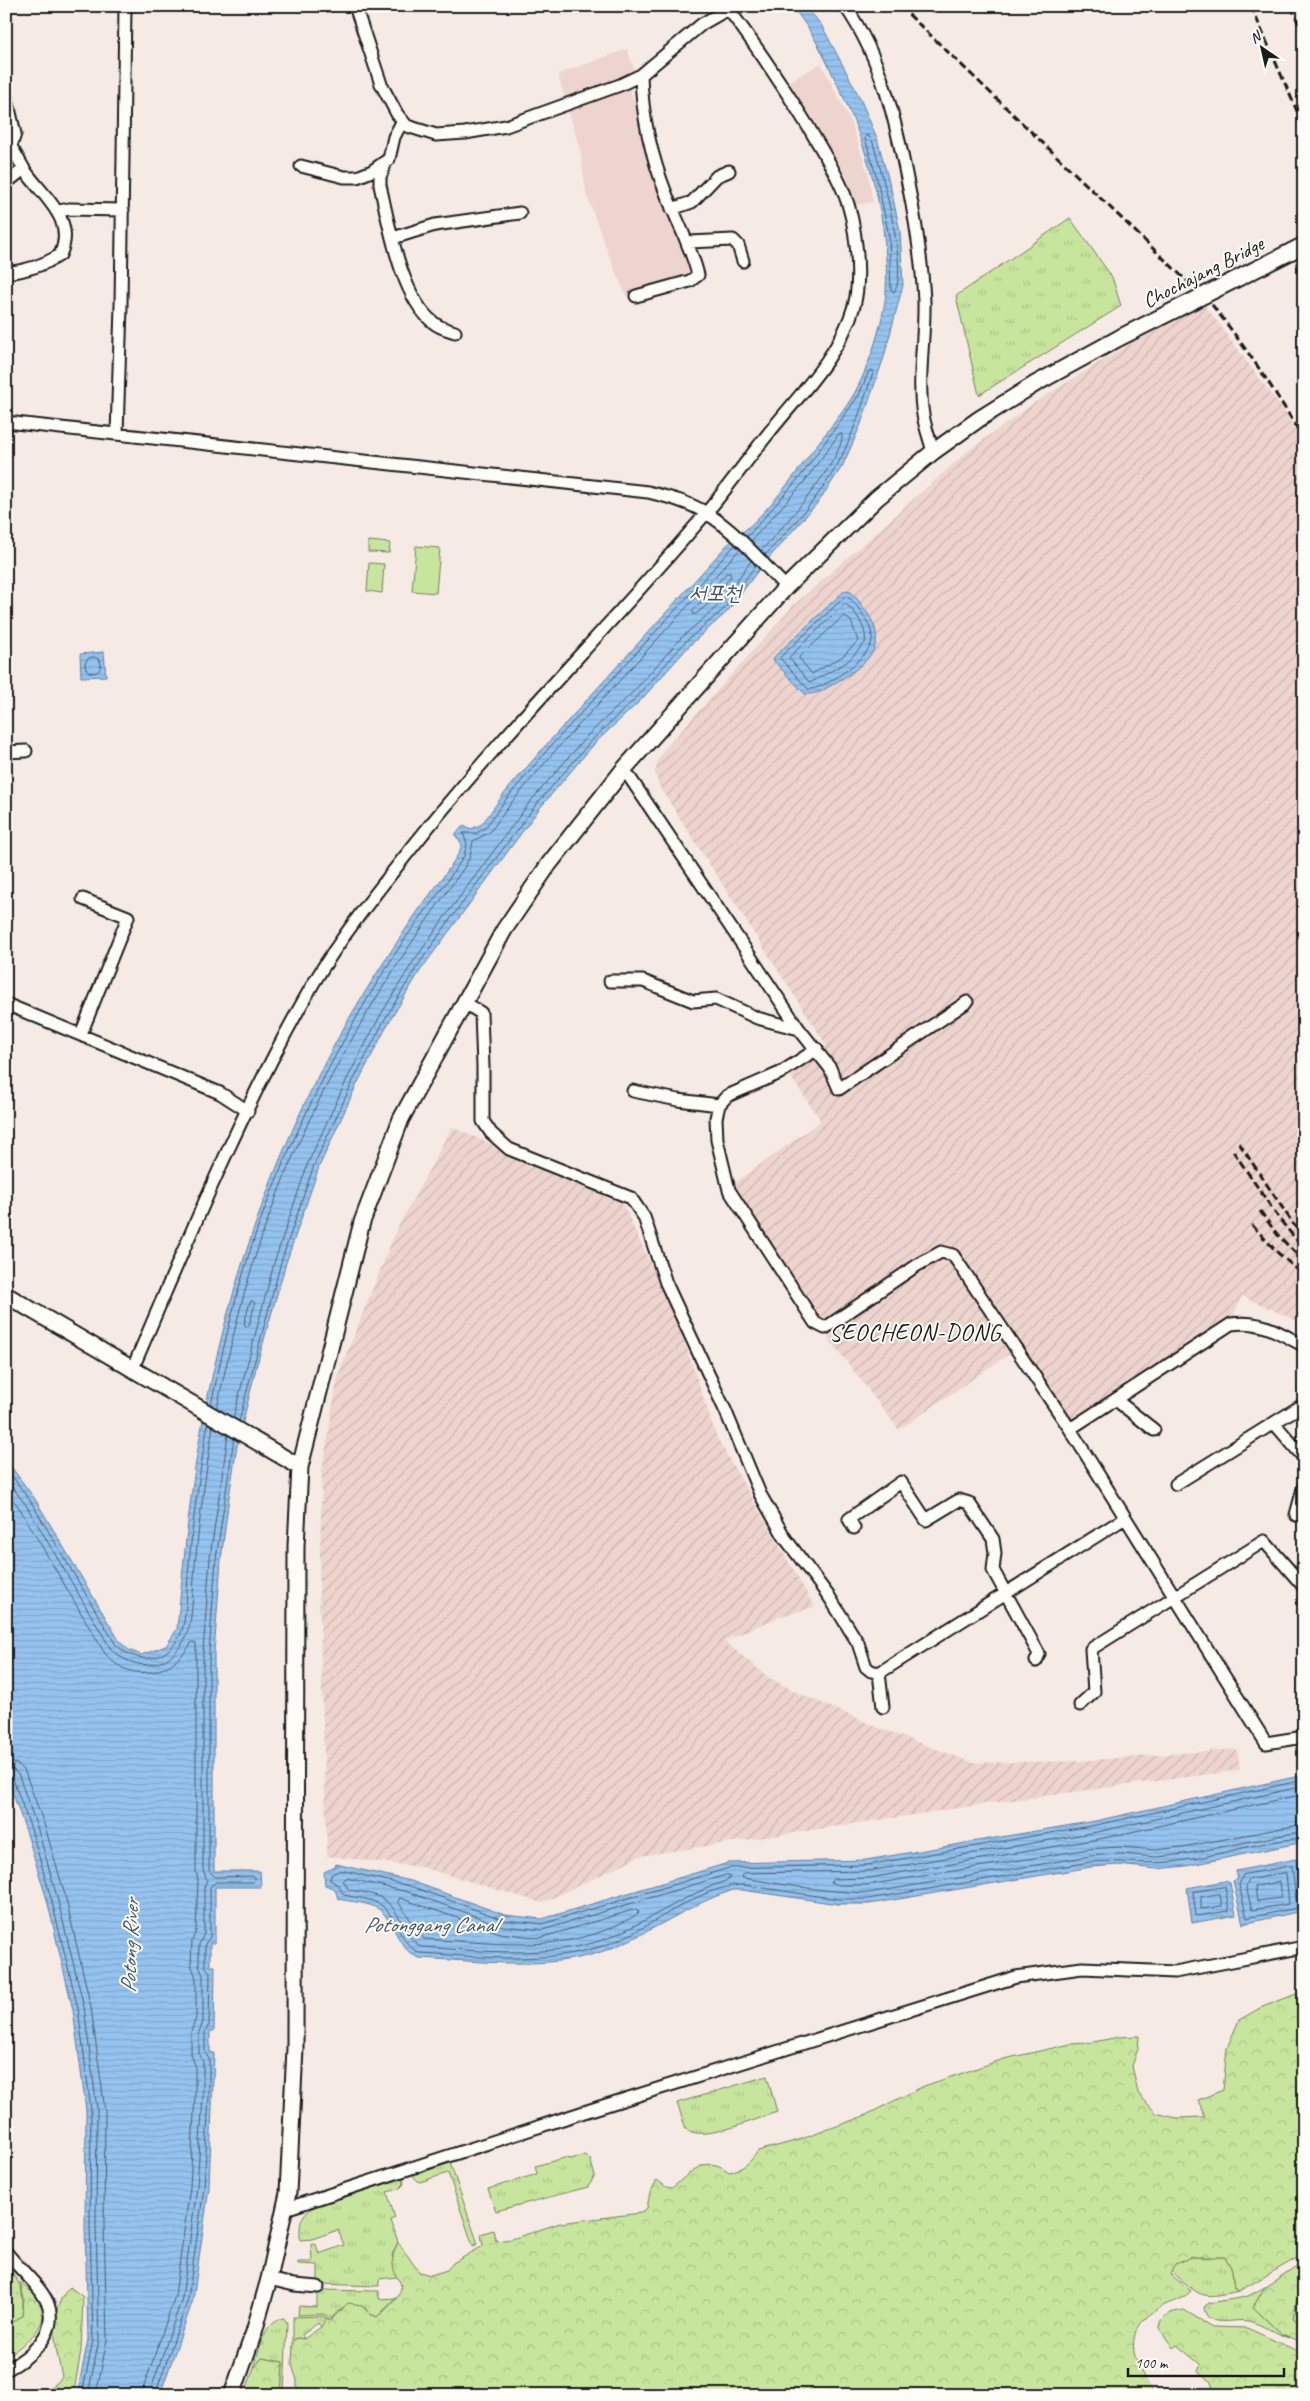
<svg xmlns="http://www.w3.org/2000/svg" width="1310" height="2401" viewBox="0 0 1310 2401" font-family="Caveat,'Poor Story',sans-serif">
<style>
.built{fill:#eed4cf}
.industrial{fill:url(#industrial-furrows)}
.grass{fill:url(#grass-tufts);stroke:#72805c}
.forest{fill:url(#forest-crowns);stroke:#72805c}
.garden{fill:#c8e59d;stroke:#72805c}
.water{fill:url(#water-rules);stroke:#64809b}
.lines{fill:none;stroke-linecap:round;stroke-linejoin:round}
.shore{stroke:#4c5f70;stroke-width:1}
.minor-casing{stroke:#1c1c1c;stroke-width:15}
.major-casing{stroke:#1c1c1c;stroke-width:19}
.minor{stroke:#fdfcf7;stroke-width:11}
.major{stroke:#fdfcf7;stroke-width:15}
.rail{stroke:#1c1c1c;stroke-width:3;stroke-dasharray:8 4;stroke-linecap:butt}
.major-bridge-casing{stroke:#1c1c1c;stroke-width:19;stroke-linecap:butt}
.major-bridge{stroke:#fdfcf7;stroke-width:15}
.labels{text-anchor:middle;stroke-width:4;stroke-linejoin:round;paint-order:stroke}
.street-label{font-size:21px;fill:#1c1c1c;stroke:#fdfcf7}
.water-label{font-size:22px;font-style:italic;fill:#465666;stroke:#fdfcf7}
.quarter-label{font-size:24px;letter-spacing:1px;fill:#1c1c1c;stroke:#fdfcf7}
</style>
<defs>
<pattern id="industrial-furrows" width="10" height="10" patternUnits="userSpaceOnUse" patternTransform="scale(1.25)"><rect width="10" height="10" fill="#eed4cf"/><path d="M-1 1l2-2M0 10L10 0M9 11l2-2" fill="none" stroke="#ccb5b1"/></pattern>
<pattern id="grass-tufts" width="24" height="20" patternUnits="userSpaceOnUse" patternTransform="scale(1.25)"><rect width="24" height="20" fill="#c8e59d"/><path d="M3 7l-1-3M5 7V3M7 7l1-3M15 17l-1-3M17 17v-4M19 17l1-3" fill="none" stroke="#abc487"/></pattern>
<pattern id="forest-crowns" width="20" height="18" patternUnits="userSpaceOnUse" patternTransform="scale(1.25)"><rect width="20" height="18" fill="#c8e59d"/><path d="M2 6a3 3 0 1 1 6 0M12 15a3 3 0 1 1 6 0" fill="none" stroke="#abc487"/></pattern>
<pattern id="water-rules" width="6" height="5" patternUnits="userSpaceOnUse" patternTransform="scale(1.25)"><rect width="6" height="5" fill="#94c3ef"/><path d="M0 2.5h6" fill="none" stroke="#7fa7cc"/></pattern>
</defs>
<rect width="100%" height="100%" fill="#f6eae5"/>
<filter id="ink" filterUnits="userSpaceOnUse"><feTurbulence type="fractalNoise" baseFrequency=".02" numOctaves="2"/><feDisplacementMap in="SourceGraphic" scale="10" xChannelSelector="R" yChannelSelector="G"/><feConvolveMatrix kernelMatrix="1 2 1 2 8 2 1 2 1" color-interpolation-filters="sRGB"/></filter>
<g filter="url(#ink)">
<!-- built -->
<path class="built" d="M627,49L636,74L565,98L558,74Z
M821,63L851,122L868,173L873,202L855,205L846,176L789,82Z
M630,89L690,274L626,296L609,256L586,193L580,149L568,110Z"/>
<!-- industrial -->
<path class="industrial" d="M1203,303L1287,415L1304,447V1324L1242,1296L1234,1314L1239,1317L1072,1422L1012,1352L899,1430L830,1340L736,1194V1182L821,1121L788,1073L827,1046L659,786L655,773L658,760L663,751L793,606L968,451L1034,403L1162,324Z
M452,1127L621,1200L679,1326L717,1438L815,1607L781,1616L724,1641L768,1677L796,1692L884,1730L974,1763L1079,1761L1237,1749L1240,1770L992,1803L640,1856L542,1903L421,1867L327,1856L319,1591L322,1471L338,1375L395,1233Z"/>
<!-- grass -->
<path class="grass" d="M1070,218L1112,277L1121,306L979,395L956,296Z
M767,2076L777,2112C758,2118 702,2143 686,2129L677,2103Z
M585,2155L590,2159L595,2176L588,2187L496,2211L488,2189L537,2174L535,2166L564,2158L571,2159Z
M450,2163L478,2244L473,2246L448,2173L420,2182L417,2181L413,2175Z
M403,2178L404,2184L399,2189L387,2192L395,2218L391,2220L398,2242L392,2255L397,2277L379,2279V2286L318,2284V2265L298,2264V2262H312L311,2244H316L319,2254L344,2245L338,2230L312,2239L300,2240C300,2224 299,2215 314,2207Z
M1192,2257H1225L1232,2269L1234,2289L1239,2291C1198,2300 1202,2297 1171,2271L1175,2264Z
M6,2264C21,2284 25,2291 22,2316L6,2327Z
M1265,2287L1253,2307L1280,2333L1289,2338C1275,2334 1262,2324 1248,2321C1234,2318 1206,2330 1204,2307L1209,2303L1246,2297Z
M317,2290L379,2291V2299L396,2298L377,2317L370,2314L362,2305L338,2311L332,2318L323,2314L298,2315L299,2306L317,2307Z
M1304,2290V2327L1293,2318L1298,2293Z
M323,2316L331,2320L321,2327L318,2323L302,2335L304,2339L297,2338L293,2341V2317Z
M284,2318L287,2323L284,2395H281L283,2362L262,2358L254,2368C259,2352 263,2320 284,2318Z"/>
<!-- forest -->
<path class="forest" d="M1304,1991V2254L1239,2291L1234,2289L1232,2269L1225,2257H1192L1175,2264L1170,2274L1191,2291C1182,2300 1172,2301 1161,2307C1118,2332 1133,2362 1155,2395H297V2380L292,2365L293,2341L297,2338L304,2339L321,2327L325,2320H331L348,2303L362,2305L370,2314L377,2317C385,2310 401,2299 401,2286C401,2283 398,2279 396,2276C391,2263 392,2254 398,2242L419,2272L431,2275L447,2270L453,2263L483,2246L481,2234L493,2230L496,2241L512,2239L560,2223L641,2213L647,2208L650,2193L657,2180L666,2187L672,2188C690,2173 706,2153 729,2172C743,2169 750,2163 758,2151L799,2140L864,2116L924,2086L1004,2059L1071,2044L1088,2043L1119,2037L1139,2036L1138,2049L1132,2066L1138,2093L1156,2113L1176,2118L1205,2117L1198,2100L1223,2090L1227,2048L1239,2020L1260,2008Z
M1304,2261V2290L1298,2293L1293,2318L1304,2327V2343L1280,2333L1253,2307L1265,2287Z
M20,2282C25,2287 33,2292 38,2298C56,2324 24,2344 6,2357V2327L22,2316L24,2299Z
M70,2287L83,2297L81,2351L74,2391L73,2395H41L58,2382L62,2376C55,2347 47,2310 70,2287Z
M1184,2310L1212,2327L1247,2328L1304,2354V2395H1215L1211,2382L1198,2371L1201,2365L1177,2345L1173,2348L1159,2328C1160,2314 1172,2312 1184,2310Z
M262,2358L283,2362L281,2395H244L254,2368Z"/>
<!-- garden -->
<path class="garden" d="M368,541L390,543L389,553L368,552Z
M416,546L440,548L436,593L412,591Z
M369,563L384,564L382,593L367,591Z"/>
<!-- water -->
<path class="water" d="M791,6H806L822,26L859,96L877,138L891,189L900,231L903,285L884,357L861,424L843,465L820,500L760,568L727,612L690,645L641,700L595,743L539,809L420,971L389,1022L357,1084L319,1167L286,1263L257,1364L237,1446L229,1497L221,1560L214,1653V1871H260L261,1887H215V1943H210V1966H215L214,2031H210V2052L214,2053L209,2188L193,2300L160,2395H77L88,2339L85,2225L86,2110L73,2010L47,1900L27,1834L6,1774V1460L35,1499L120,1642L129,1650L141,1655L166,1646L177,1629C184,1559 190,1489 203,1420C228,1291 269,1167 331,1051C357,1002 388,955 420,908C433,890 447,873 459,853L462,844L455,835L464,825L471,829L482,824L503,795L546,745L727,545C762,519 788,485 813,450C827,431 844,412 855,392C869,367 884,320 886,291C890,227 869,151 842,94C827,63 814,31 791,6Z
M844,591L851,592C887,632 886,652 840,680C828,687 819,695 805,694L773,660L775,656Z
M104,652L106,676L81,677L80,654Z
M1304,1775V1842L1186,1866L1157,1869L1118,1865L1091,1867L869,1904H838L742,1890H733C690,1904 654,1931 612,1948C553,1972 482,1961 419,1958C398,1950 396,1924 380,1910C369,1902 351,1902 338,1899L335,1889L325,1885L324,1872L335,1867L336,1864L411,1881L505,1915L542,1919L728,1863L866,1860L1095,1821Z
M1296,1859L1302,1911L1243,1924L1233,1881L1238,1879L1236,1871Z
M1225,1881L1230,1883L1236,1915L1192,1923L1187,1888Z"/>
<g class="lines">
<!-- shore -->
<path class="shore" d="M867,135L872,140L876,153C883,178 909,273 894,292L891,290L889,236L877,179L865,138Z
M747,537L800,477L859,395L869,371L873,370V373C863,403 853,434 839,462C820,496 792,527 765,555
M751,541L804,482L839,434H842C845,459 779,531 761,551
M727,573H730L731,576L713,600L696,614H693V611Z
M845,597C851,597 855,604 859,609C865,617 873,630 872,640C871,657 822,691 808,689L780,658Z
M845,604C856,610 868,631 865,643L847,662L810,683L789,658Z
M844,616L851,621L858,641L843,656L812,674L799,658Z
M85 665a8 8 0 1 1 16 0a8 8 0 1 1-16 0Z
M253,1301L255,1304L249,1325L246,1326L244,1324L250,1302Z
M211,1405C225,1339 241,1271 265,1208C298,1123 340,1042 388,965C411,927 441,893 464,856L467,844L463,833H477L485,828L507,798L549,748L735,545
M217,1408C231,1342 247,1274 271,1211C317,1086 386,975 464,868L470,857L473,841L490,832L512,802L554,752L740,549
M233,1418L275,1260L308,1163L347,1079L380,1016L411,965L444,918L530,802L587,736L633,692L682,637L719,605L751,561
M239,1421L281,1262L314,1165L353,1081L385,1019L416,968L449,921L535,806L592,740L638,696L686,641L724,609L756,565
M6,1468L31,1502L116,1645C139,1666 168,1662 181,1633C187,1619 187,1581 189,1564C193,1517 200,1470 208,1423
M6,1479L26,1505L111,1649C136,1674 173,1669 187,1634C193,1619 193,1583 195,1566C199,1519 206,1473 213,1426
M6,1491L20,1509L104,1652C129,1685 172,1676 192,1642L196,1643V1871L198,1880L196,1931L192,1941L191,1964L196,1978V2018L191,2032V2054L195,2065V2095L190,2187L175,2296L141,2395
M6,1761L17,1764L25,1772L45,1827L65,1895L91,2007L105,2111L104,2225L107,2340L96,2395
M6,1769L14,1770L19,1776L38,1830L57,1897L84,2007L97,2109L96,2225L99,2340L88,2395
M6,1775L13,1779L32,1832L51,1898L78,2008L91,2110L90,2225L93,2340L82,2395
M1304,1780L1096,1825L867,1865L729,1868L542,1924L504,1920L410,1886L340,1870L331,1875L330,1880L338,1885L344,1895C356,1898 371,1898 381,1905C398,1917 400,1945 420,1953C481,1957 550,1965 608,1944C652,1929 696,1886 743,1885L838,1899H868L1090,1862C1122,1860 1154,1866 1186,1860C1225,1854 1265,1840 1304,1838
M1304,1786L1097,1832L893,1867L866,1871L744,1873L741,1876L743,1878C785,1885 826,1892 868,1893L1090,1856L1119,1854L1157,1857L1185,1854L1304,1831
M1304,1794L1099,1839L869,1878L833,1879L831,1882L839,1885H867L1089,1849L1119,1847L1156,1850L1183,1847L1304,1824
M1292,1866L1297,1908L1247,1918L1239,1885L1243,1875Z
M1286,1873L1289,1904L1252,1910L1246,1887L1249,1880Z
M727,1875L730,1877L728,1880C686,1894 649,1921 608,1938C553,1959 479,1951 421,1947C405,1938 401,1912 386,1901C376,1893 360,1892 349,1890L343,1881L346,1878L408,1892L503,1926L542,1930Z
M1279,1882L1281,1898L1257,1901L1255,1887Z
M1225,1887L1229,1911L1196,1916L1193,1892Z
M1220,1894L1222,1906L1201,1909V1897Z
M400,1898L500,1933L540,1938L636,1909L639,1912C634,1918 624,1921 617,1925C558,1954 487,1942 424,1939L398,1902Z
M149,2395L182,2298L197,2187L203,2096V2062L199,2053V2032L203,2022V1975L199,1966V1944L204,1934V1887L207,1880L203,1870V1652L210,1558L228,1435
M155,2395L188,2299L204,2188L209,2096V2059L205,2052V2032L209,2025L210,1972L205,1966V1944L210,1937V1887L216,1882H253L255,1879L253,1876L215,1877L209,1871V1653L216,1559L234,1438"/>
<!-- minor casing -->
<g class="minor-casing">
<path id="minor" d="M355,6L381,84L397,114L407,126L436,135L465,133L506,126L620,85L641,75L702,24L728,9
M845,6C882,59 896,122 908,184C916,223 922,261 924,301C925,338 917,379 923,415C925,427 930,440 933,452
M6,95L15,134L11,146
M6,139C13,149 18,159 24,169C42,196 77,219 60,255C44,265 25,271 6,273
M386,162L380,177V185C389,225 401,298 434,323C440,328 449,330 455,332
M301,166L344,177H357L372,171L389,159L394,137L402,122
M6,183L24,169
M672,209L692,202L717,176L729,171
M59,211L69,209L123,210
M393,238L435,225L520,213
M689,242L733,240L738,245L743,261
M636,296L690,281L698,275C691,247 678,223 667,196C651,156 642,118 641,75
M6,422L648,492C668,497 689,502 706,513C736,531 761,562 786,587
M117,434L121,306L125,6
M6,752L26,751
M624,769L799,1029L830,1068L839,1089L967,1002
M610,981H643L693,1001L716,999L757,1018L799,1029
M463,1002L481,1013L483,1067V1121L491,1133L509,1149L631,1198L644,1217L666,1283L726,1412L760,1494L785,1538L830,1598L858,1643L866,1667L871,1671L879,1673L1125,1518
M6,1004L220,1093L248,1111
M81,1034L128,917L83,899
M817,1049L780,1073L727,1096L719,1105L716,1118L717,1140L729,1190L815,1323L825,1328L916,1266L941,1252L953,1255L1070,1429L1266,1743L1304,1737
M633,1091L678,1100L719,1105
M132,1370C188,1240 242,1107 313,984C342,935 379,889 414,845C506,729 612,625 707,512C728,487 747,460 768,434C799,395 840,355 854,306C862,276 856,222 844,193C835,170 821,149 809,128C783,86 756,45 726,6
M1116,1400L1154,1430
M1275,1424L1304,1458
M1070,1429L1231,1324C1262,1320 1278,1332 1304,1346
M1176,1484L1304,1404
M1296,1515L1304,1485
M854,1528L849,1519L901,1482L926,1520L959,1500L969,1503L993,1539L995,1553L993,1570L1039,1654L1036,1661
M879,1673L883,1707
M1080,1705L1094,1692L1091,1649L1264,1541L1304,1587
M285,2209L584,2112L1016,1977L1082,1968L1175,1972L1304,1947
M6,2252C19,2269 40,2285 48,2304C59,2334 29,2358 6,2370
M269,2279L294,2285L318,2287"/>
</g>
<!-- major casing -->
<g class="major-casing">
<path id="major" d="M6,1295L300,1467
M232,2395L254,2332L269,2279L288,2193L295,2048L296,1546L300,1467L362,1222L401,1119L504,930L549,864L624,769L786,587L877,498L933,452L979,419L1035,384L1121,337"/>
</g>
<!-- minor -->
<use href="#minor" class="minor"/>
<!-- major -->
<use href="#major" class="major"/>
<!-- rail -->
<path class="rail" d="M900,6L1213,306C1247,349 1277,393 1304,440
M1251,6L1304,127
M1291,6L1304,36
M1239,1143L1294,1225L1304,1236
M1233,1151L1280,1220L1304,1249
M1260,1211L1277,1234L1304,1262
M1252,1225L1278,1253L1304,1275"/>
<!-- major-bridge casing -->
<g class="major-bridge-casing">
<path id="major-bridge" d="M1121,337L1304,245"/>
</g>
<!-- major-bridge -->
<use href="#major-bridge" class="major-bridge"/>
</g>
</g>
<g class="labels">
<!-- street labels -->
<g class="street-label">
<text transform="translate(1203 272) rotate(-27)" y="7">Chochajang Bridge</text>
</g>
<!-- water labels -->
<g class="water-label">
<text x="715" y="600">서포천</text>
<text x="430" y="1932">Potonggang Canal</text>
<text transform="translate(129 1946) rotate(-88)" y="8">Potong River</text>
</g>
<!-- quarter labels -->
<g class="quarter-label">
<text x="915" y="1340">SEOCHEON-DONG</text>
</g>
</g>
<!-- margin -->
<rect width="1310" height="2401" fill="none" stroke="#fdfcf7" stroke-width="25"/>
<rect x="12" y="12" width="1285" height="2376" fill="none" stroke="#1c1c1c" stroke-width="2" filter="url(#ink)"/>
<!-- north arrow -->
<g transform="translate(1262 48) rotate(326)" stroke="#fdfcf7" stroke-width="4" paint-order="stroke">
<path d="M0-4L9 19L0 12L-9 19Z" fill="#1c1c1c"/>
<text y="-8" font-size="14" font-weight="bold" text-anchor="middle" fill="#1c1c1c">N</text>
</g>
<!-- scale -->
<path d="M1128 2368v8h156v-8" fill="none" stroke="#1c1c1c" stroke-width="2.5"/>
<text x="1135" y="2368" font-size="15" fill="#1c1c1c" stroke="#fdfcf7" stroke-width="4" paint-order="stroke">100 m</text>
</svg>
